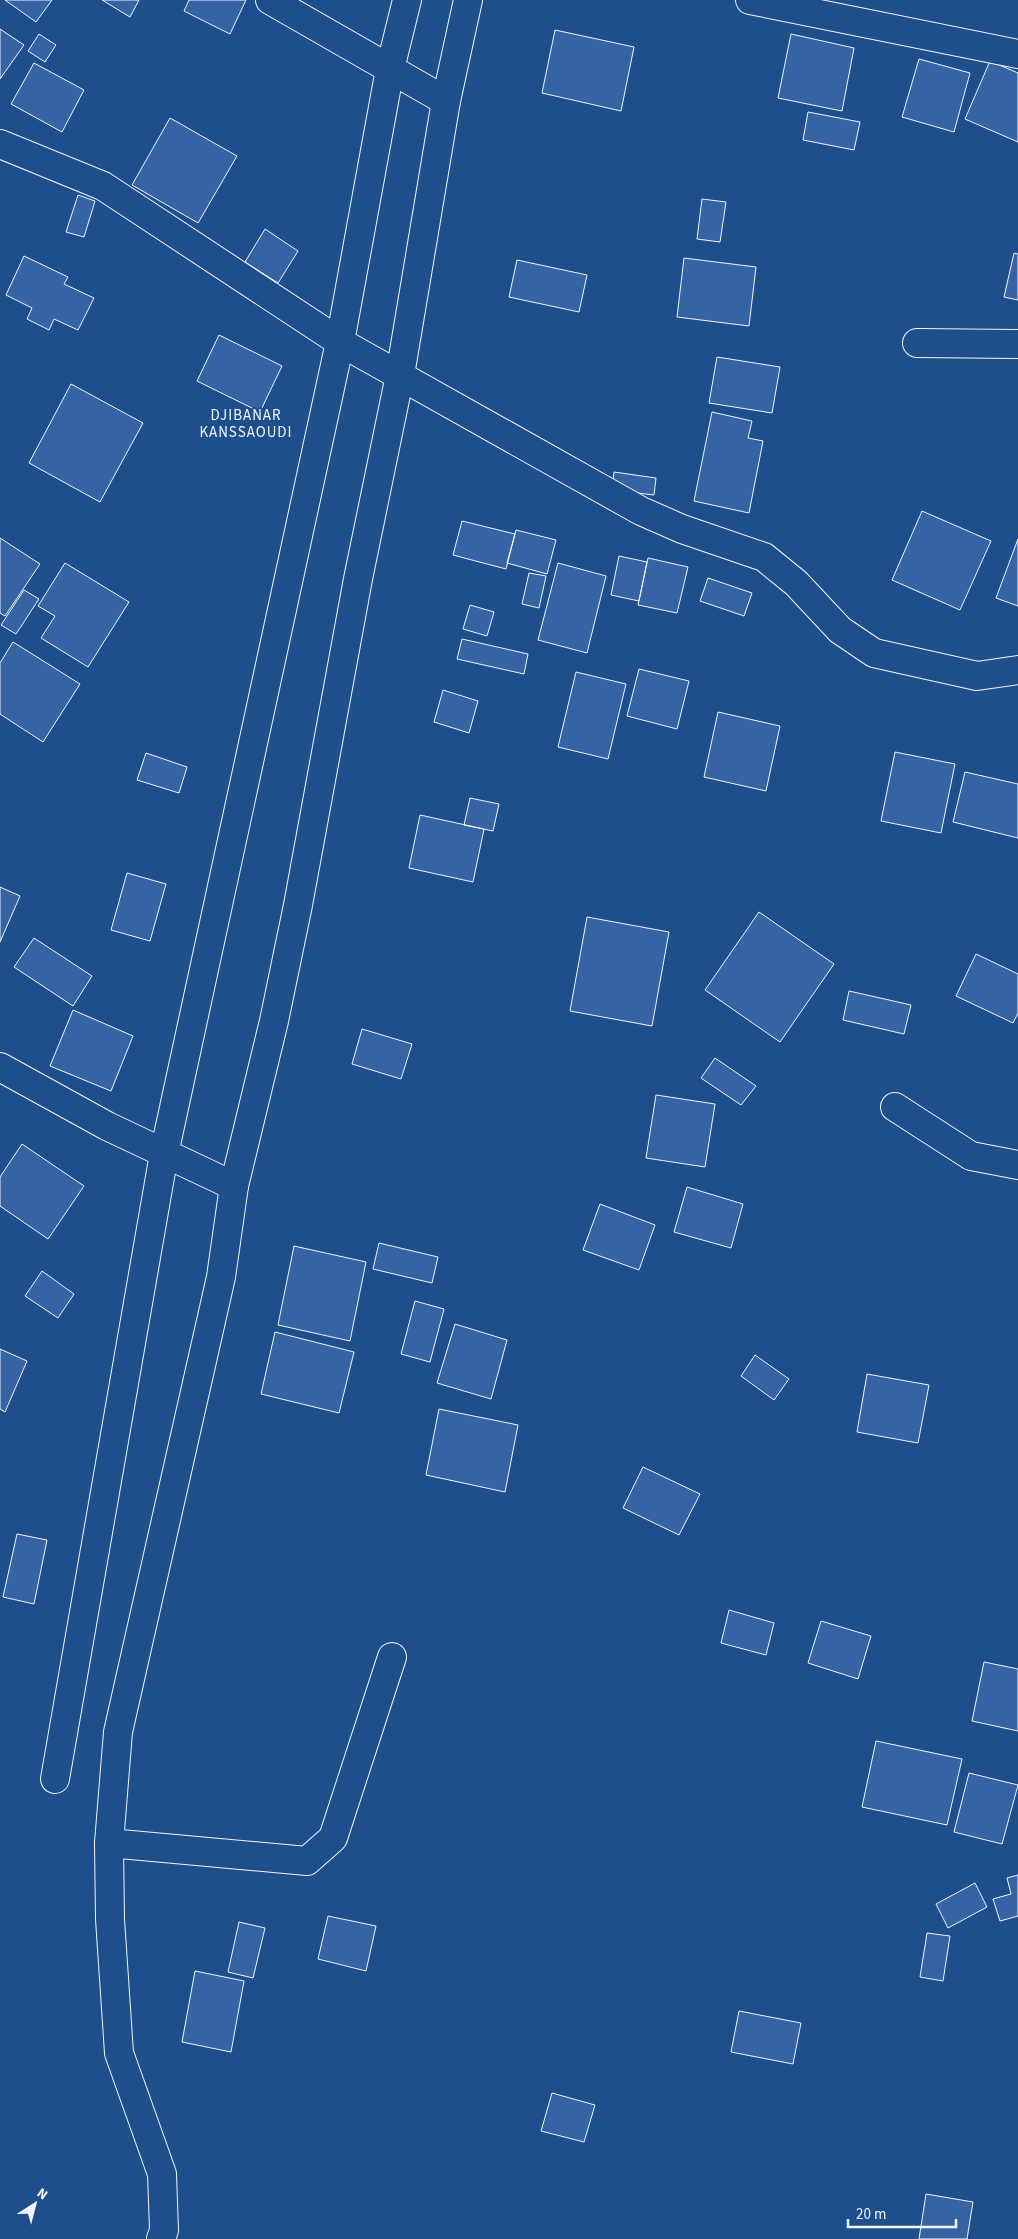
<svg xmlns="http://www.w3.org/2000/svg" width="1018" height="2239" viewBox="0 0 1018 2239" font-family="'Source Sans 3',sans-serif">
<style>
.building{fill:#3563a3;stroke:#f2f6ff}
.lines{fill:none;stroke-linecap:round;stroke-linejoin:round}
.minor-casing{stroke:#f2f6ff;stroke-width:30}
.tertiary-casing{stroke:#f2f6ff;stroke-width:30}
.minor{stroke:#1f4e8c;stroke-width:28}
.tertiary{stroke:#1f4e8c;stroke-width:28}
.labels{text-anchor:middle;stroke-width:4;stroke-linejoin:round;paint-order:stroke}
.neighbourhood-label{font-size:15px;letter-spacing:1px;fill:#f2f6ff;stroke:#1f4e8c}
</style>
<rect width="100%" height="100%" fill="#1f4e8c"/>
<!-- building -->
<path class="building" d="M5,0H52L36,22Z
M102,0H139L130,17Z
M189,0H246L230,34L184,11Z
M0,29L24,45L0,79Z
M555,30L634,47L621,111L542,93Z
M39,34L56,45L45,62L28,51Z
M791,34L854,48L842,111L778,98Z
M919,59L970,73L954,132L902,117Z
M990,61L1018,73V142L965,119Z
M34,63L84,90L62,132L11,104Z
M808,112L860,122L854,150L803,140Z
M170,118L237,156L198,223L132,185Z
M78,195L95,201L84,237L66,232Z
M702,199L726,202L720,242L697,239Z
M265,229L298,251L278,283L245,262Z
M1014,253L1018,254V300L1004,297Z
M24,256L68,277L64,284L94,298L78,330L54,319L49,330L27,319L32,308L6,295Z
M684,258L756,267L749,326L677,317Z
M517,260L587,275L579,312L509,297Z
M219,335L282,366L260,412L197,381Z
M717,357L780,367L772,413L709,403Z
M71,384L143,423L100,502L29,463Z
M712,412L752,421L748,438L763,441L749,513L694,501Z
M614,472L656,478L654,495L612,490Z
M922,511L991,541L960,610L892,580Z
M462,521L515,534L506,569L453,555Z
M516,530L556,540L547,574L507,563Z
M0,538L40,564L5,616L0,613Z
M1018,539V606L996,598Z
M619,556L647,562L639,601L611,595Z
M648,558L688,567L677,613L638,605Z
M65,563L129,602L88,667L41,638L55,616L38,606Z
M558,563L606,576L587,653L538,640Z
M529,573L546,576L539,608L522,604Z
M708,578L752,593L744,616L700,601Z
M24,590L39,599L16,634L1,625Z
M470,605L494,612L487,636L463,629Z
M462,639L528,654L524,674L457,659Z
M13,642L80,684L43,742L0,714V663Z
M639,669L689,681L677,729L627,716Z
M576,672L626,684L608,759L558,747Z
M443,690L478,701L469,733L434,722Z
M718,712L780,726L766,791L704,777Z
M895,752L955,764L941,833L881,821Z
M146,753L187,767L179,793L137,780Z
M965,772L1018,784V838L953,822Z
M470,798L499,804L493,831L464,825Z
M420,815L484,829L473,882L409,868Z
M127,873L166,884L150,941L111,930Z
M0,887L20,896L0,942Z
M759,912L834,964L780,1042L705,990Z
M587,917L669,932L652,1026L570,1011Z
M34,938L92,976L73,1006L14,967Z
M976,954L1018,974V1013L1013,1023L956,996Z
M849,991L911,1005L904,1034L843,1020Z
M73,1010L133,1036L111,1091L50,1066Z
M362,1029L412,1044L401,1079L352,1064Z
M715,1058L756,1086L741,1105L701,1078Z
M656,1095L715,1104L705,1167L646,1158Z
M22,1144L84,1186L48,1239L0,1206V1177Z
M687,1187L743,1204L731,1248L674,1232Z
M600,1204L655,1225L639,1270L583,1250Z
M379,1243L438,1257L432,1283L373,1269Z
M294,1246L366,1262L350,1341L278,1325Z
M42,1271L74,1294L58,1318L25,1296Z
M415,1301L444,1309L430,1362L401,1354Z
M455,1324L507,1340L491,1399L437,1383Z
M275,1332L354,1352L339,1413L261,1394Z
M0,1349L27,1361L5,1412L0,1409Z
M755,1355L789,1379L774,1400L741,1376Z
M867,1374L929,1385L918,1443L857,1432Z
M439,1409L518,1425L505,1492L426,1475Z
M643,1467L700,1494L679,1535L623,1508Z
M17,1534L47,1540L34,1604L3,1597Z
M729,1610L774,1623L766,1655L721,1643Z
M821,1621L871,1636L858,1679L808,1663Z
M984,1662L1018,1669V1731L972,1721Z
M876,1741L962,1759L947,1825L862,1807Z
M969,1773L1018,1785L1002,1844L954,1832Z
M1018,1875V1916L1000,1921L993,1899L1011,1894L1007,1878Z
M975,1883L987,1907L948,1928L936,1904Z
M328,1916L376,1926L366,1971L318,1959Z
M239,1922L265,1928L253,1978L228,1972Z
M927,1933L950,1936L943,1981L920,1977Z
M195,1971L244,1981L231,2052L182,2042Z
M739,2011L801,2023L793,2064L731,2052Z
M552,2093L595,2105L584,2142L541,2131Z
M926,2194L973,2202L967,2239H919Z"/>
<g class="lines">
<!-- minor casing -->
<g class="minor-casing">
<path id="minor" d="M270,0L446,101
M750,0L1018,54
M0,144L103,186L340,342L641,511L682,529L764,557L796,583L840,630L874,653L977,676L1018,670
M917,343L1018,344
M0,1067L107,1126L234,1186
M895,1107L971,1156L1018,1165
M55,1779L164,1154L340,342L390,69L407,0
M109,1843L307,1861L333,1838L392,1657"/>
</g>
<!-- tertiary casing -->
<g class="tertiary-casing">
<path id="tertiary" d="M161,2239L164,2230L162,2174L119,2053L110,1919L109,1843L118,1732L221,1277L234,1186L274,1021L298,905L358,579L400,375L446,101L468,0"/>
</g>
<!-- minor -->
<use href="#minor" class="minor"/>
<!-- tertiary -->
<use href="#tertiary" class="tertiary"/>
</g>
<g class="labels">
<!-- neighbourhood labels -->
<g class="neighbourhood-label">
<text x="246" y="420">DJIBANAR<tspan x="246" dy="17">KANSSAOUDI</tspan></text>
</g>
</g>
<!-- north arrow -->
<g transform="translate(35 2204) rotate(36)" stroke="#1f4e8c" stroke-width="4" paint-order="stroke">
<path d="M0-4L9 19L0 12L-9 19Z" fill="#f2f6ff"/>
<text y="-8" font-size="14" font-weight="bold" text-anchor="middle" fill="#f2f6ff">N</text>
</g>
<!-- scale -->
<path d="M848 2219v8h108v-8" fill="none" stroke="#f2f6ff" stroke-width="2.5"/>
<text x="856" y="2219" font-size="15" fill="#f2f6ff" stroke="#1f4e8c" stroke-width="4" paint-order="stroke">20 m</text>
</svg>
